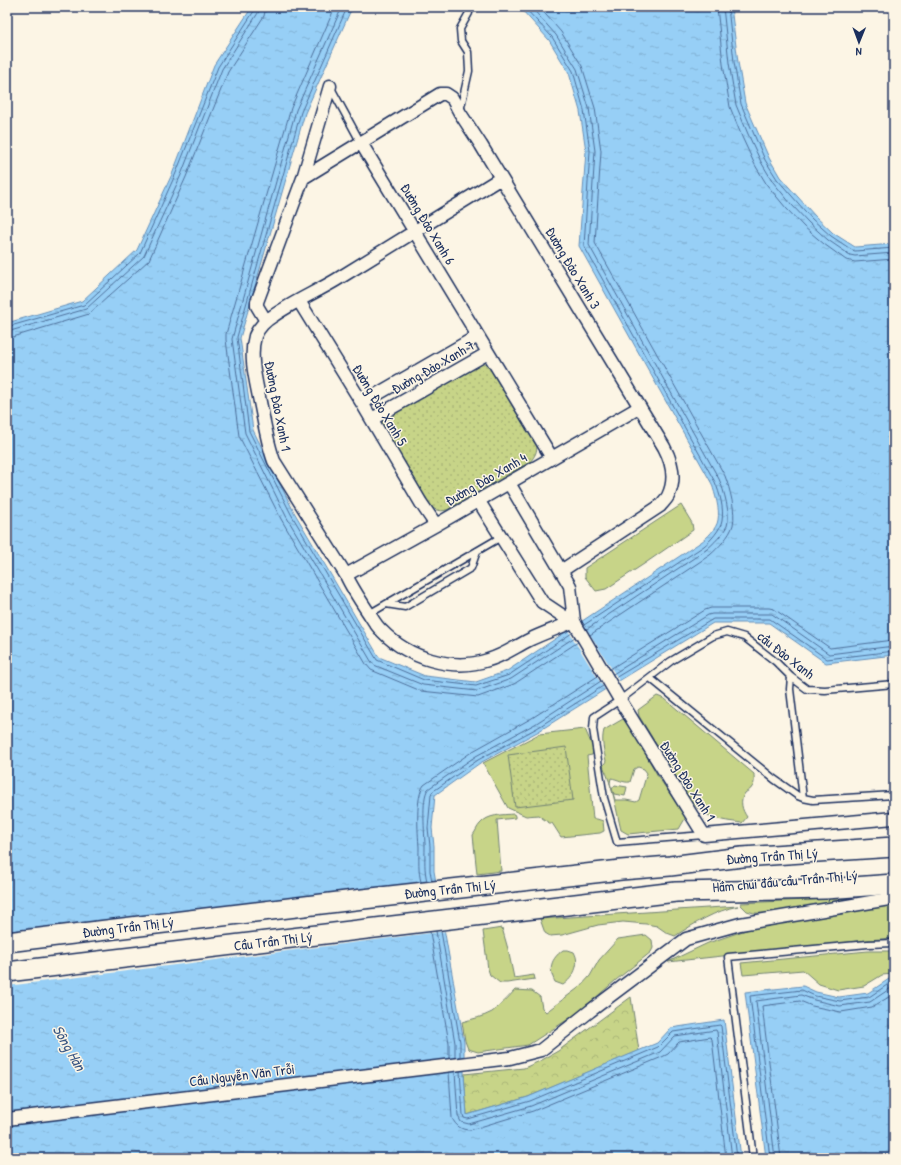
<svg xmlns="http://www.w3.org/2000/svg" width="901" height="1165" viewBox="0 0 901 1165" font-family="'Patrick Hand',sans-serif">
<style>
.grass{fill:#c7d488;stroke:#718273;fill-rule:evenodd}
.forest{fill:url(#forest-crowns);stroke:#718273}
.park{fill:url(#park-dots);stroke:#718273}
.water{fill:url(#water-ripples);stroke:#658fb9}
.pier{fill:#fcf5e5}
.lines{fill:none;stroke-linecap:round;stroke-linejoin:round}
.shore{stroke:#4d6f9b;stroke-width:1}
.lane-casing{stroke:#1b2f5e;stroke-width:9}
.street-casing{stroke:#1b2f5e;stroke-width:15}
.primary-casing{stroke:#1b2f5e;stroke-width:22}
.lane{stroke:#fcf5e5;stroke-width:6}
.street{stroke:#fcf5e5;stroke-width:12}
.primary{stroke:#fcf5e5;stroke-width:19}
.labels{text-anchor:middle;stroke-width:3;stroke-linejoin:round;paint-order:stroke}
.street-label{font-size:14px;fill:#1b2f5e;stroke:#fcf5e5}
.water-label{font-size:15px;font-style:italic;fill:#3a5784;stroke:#fcf5e5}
</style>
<defs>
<pattern id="forest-crowns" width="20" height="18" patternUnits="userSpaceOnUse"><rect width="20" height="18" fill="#c7d488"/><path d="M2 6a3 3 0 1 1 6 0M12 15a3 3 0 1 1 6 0" fill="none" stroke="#aab678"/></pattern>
<pattern id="park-dots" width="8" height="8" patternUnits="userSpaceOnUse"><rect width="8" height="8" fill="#c7d488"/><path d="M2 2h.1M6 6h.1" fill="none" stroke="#aab678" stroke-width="1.8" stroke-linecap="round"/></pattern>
<pattern id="water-ripples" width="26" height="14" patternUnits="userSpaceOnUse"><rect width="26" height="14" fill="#97cff6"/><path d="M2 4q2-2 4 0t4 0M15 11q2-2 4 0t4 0" fill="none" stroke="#82b2d5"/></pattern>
</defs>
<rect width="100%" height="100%" fill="#fcf5e5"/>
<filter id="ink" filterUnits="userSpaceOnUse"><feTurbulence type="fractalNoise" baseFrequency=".025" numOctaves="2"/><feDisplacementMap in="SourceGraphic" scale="8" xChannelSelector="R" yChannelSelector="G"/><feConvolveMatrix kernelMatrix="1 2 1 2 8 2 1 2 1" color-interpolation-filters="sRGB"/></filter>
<g filter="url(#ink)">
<!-- grass -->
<path class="grass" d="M681,505L692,523L693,530L647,562L606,589L596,591L585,577V568Z
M657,696L665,699L754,774C754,778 755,784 752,787C751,790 747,791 745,793C739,801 742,810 747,817L742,823C719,820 706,819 690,800L639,716L638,710Z
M623,719L629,724L659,778L686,817L679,829L628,834L621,830C616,809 613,786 603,766L606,761C604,751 601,741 604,730ZM638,767L644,769L647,773L639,800L636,802L626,800H615L610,783L611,778C618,779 623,783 630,782L634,769Z
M585,729L594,750L592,755L587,756L593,819H597L603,821L604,831L600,833L561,837L552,823H549L538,815L526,816L508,808L483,763L539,734Z
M615,785L627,787L625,796L614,794L612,789Z
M514,814L515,816V818L497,820L501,871L477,874L473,835C476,831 477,827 480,824C488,814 502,815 514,814Z
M873,897L791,914L754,913L747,911L741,905V903Z
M894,902V938L867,940L668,962L708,943L749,929L787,920Z
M738,906C715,911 695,923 675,936L667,933L657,926L646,924L623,922L598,925L562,935L550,936L545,933L540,919Z
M502,928L508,949L514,978L534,975L535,979L507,983H500L490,975L488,969L483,931Z
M646,935L652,940L653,948L651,952L616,980L578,1013L528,1045L478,1052L468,1049L465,1041L462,1022C472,1019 483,1017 492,1012C500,1006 508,998 515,990L532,991L540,997L542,1008L546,1012L581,986L590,976L599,960L618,939Z
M563,950H568L574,952C581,964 573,978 563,985L555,982C548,968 551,959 563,950Z
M868,951H894V974L882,975L864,986L838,990L819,984L803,970L743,975L741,963Z"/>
<!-- forest -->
<path class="forest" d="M631,997L639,1051L528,1097L467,1115L464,1074L524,1068L542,1060L558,1051Z"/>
<!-- park -->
<path class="park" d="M479,360L484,363L490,367L537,445C537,452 535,456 530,462L447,510C439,512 434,510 428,504L380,425L383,417Z
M566,747L573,800L515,807L508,755Z"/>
<!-- water -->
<path class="water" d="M252,7H358L350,12L305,113L240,338L253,430L294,512L379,657L425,676L476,682L507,671L701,542C707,538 717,528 718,520C720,508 715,495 712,484L579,246L586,151L580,111L569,73L549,40L522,10L517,7H731L738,62L745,103L769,158L780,177L815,216L833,233L855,247L894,244V655L826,663L769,623H713L601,692L539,731L480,763L435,795L432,828L434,846V871L464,1042V1074L467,1115L528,1097L657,1043L671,1028L724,1020L741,1158H7V323L82,301L137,250L173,172L214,65Z
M889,979H894V1158H766L745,992L803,986L816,992L839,997L868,993Z"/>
<!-- pier -->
<path class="pier" d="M583,623L620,682L605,690L569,632Z
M438,881L447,931L7,986V933Z"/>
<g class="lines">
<!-- shore -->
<path class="shore" d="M335,7L291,108L226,334V340L239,436L281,519L366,664L371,670L421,691L478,697L514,684L578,642
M342,7L296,110L232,339L245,433L286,516L371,661L374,665L423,685L477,691L511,679L575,637
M350,7L346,10L301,112L237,337L249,431L291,514L377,660L424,680L476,686L509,675L572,633
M524,7L552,37L573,71L584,110L590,151L584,246L715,482C720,494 724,508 722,521C721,529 710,541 704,546L584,625
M531,7L556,35L577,69L589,108L595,151L589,245L719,479C724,490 731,515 727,526C722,535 714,543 706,550L587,629
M539,7L561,32L582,66L595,108L601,151L595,243L725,476C730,489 736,512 733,525C730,536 718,548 710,555L590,635
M717,7L723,64L730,107L742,137L755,165L767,185L786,208L804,227L824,244L846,260L855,262L894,259
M723,7L729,63L736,105L748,134L761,162L773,182L791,204L809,223L828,240L850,255L855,256L894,253
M728,7L734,62L741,104L765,160L777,179L812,219L831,236L852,250L855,251L894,248
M7,327L84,305L140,253L176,173L218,67L254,11L255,7
M7,332L86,309L144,256L181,175L222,69L258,13L260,7
M7,338L13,337L89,314L149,260L186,177L228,72L264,16L266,7
M610,669L705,610L711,608H769L774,609L830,648L894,640
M613,674L708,615L712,614H772L829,654L894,646
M615,678L713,619H770L827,659L894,651
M427,881C424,870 425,859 425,847C425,834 421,799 428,789L476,756L535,724L601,681
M432,881L430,871V846L428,828L431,795L432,792L478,760L537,728L603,686
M421,882C418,870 419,859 419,847C418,832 415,797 424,785L473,751L532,718L598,676
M436,931L455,1043V1058
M441,931L460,1042V1057
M430,932L449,1043V1058
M460,1071L463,1115L464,1118L468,1119L530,1101L658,1047L673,1032L720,1025L721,1026L737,1158
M449,1072L452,1118C456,1126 461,1130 470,1130L533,1111L662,1057L668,1054L679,1042L710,1037L712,1039L726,1158
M455,1072L458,1116L461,1122L469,1124L531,1106L660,1052L675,1036L716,1030L717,1032L732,1158
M770,1158L750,996L802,990L815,996L840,1001L869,997L890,983H894
M775,1158L756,1001L801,995L814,1000L840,1006L870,1002L891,988H894
M781,1158L762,1006L800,1001L812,1006L841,1012L872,1007L894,994"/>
<!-- lane casing -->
<g class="lane-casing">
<path id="lane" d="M331,88L361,143
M460,111L469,71L468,52L461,41L460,29L469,13L468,7
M386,604L405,607L471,568L477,551
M369,614L501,537
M791,677L790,689L803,798
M650,678L774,779L798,796L803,798L813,800L894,795
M704,835L617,842L604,798L593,729L594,717L620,700L671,661L713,636L727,632L744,637L776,662L791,677L807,689L825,690L894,684
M753,1158L728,957L868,944L894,943"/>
</g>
<!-- street casing -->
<g class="street-casing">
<path id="street" d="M361,143L552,458
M303,178L440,94H446L452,98L460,113L481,145L664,447C672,462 676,480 668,496C666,500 662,503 660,506L561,571
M501,178C446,212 391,246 336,280C316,292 293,302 273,316C266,320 258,328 255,336C249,357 256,381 260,402C264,421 267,442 274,461L346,575C352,588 360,600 368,612C372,618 376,626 382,631C408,658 452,672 488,660C503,656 515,647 529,640C543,633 559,628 574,621
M299,301L362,403L421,503L436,525
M266,321L257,306V302L303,178L330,86
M362,403L478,336
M372,419L488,353
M509,483L570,586L574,621L577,627L620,700L704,835L894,818
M478,500L542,602L566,618L574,621
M346,575L436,525L640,407
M7,1119L510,1058L541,1050L590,1011L686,939L740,924L889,899"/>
</g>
<!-- primary casing -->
<g class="primary-casing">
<path id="primary" d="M7,942L363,899L621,870L670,866L742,857L894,847
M7,972L676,892L826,889L894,884"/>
</g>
<!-- lane -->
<use href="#lane" class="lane"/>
<!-- street -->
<use href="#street" class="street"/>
<!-- primary -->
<use href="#primary" class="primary"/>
</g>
</g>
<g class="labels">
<!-- street labels -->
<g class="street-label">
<text transform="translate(428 224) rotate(59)" y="5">Đường Đảo Xanh 6</text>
<text transform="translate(573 268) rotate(59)" y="5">Đường Đảo Xanh 3</text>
<text transform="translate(433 367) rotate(-30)" y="5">Đường Đảo Xanh 7</text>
<text transform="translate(380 405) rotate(59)" y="5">Đường Đảo Xanh 5</text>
<text transform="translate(278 406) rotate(79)" y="5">Đường Đảo Xanh 1</text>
<text transform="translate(486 479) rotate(-30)" y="5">Đường Đảo Xanh 4</text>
<text transform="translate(786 655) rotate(38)" y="5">cầu Đảo Xanh</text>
<text transform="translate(688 781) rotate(58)" y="5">Đường Đảo Xanh 1</text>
<text transform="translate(772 856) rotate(-4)" y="5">Đường Trần Thị Lý</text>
<text transform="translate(785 881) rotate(-5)" y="5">Hầm chui đầu cầu Trần Thị Lý</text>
<text transform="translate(450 889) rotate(-6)" y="5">Đường Trần Thị Lý</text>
<text transform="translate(128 927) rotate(-7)" y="5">Đường Trần Thị Lý</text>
<text transform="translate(273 941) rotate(-7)" y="5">Cầu Trần Thị Lý</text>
<text transform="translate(242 1075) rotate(-7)" y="5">Cầu Nguyễn Văn Trỗi</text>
</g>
<!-- water labels -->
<g class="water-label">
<text transform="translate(69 1048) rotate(60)" y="5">Sông Hàn</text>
</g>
</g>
<!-- margin -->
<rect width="901" height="1165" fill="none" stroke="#fcf5e5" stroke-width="24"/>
<rect x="12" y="12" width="877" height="1141" fill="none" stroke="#1b2f5e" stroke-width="1.5" filter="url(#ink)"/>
<!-- north arrow -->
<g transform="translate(859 42) rotate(181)" stroke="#fcf5e5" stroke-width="3" paint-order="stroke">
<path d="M0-3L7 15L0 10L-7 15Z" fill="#1b2f5e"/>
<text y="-6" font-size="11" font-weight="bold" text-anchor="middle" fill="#1b2f5e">N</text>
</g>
</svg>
